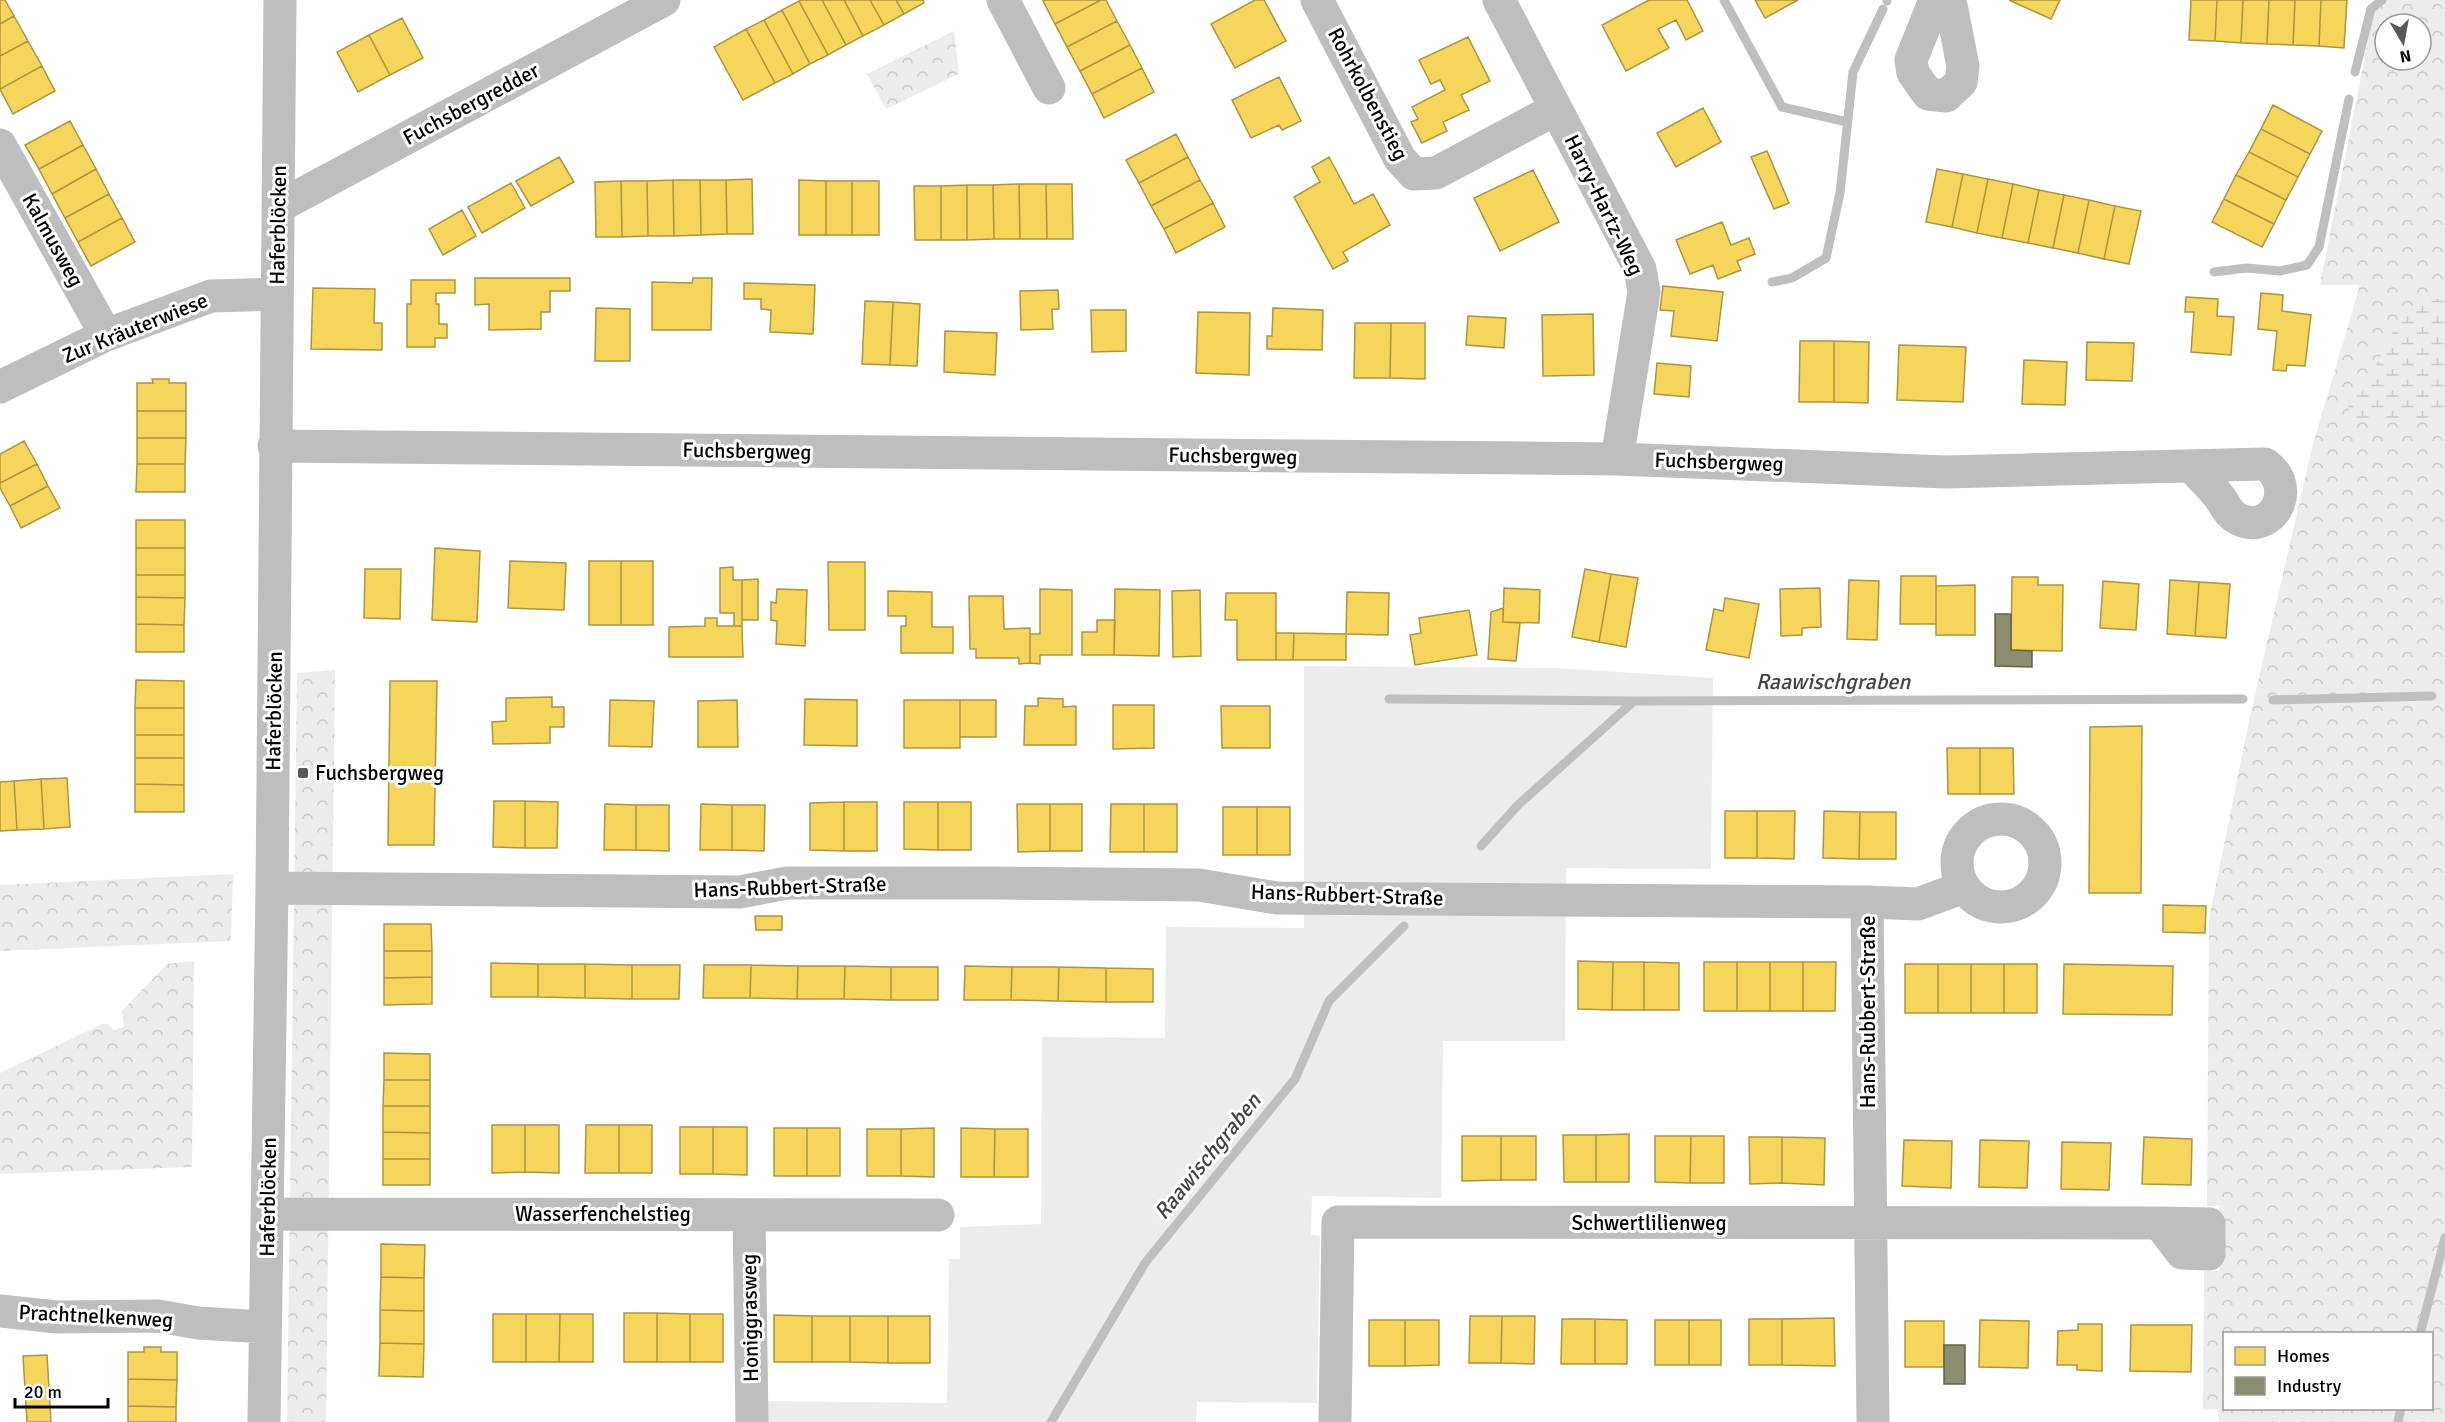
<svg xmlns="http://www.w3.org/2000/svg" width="2445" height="1422" viewBox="0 0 2445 1422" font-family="Signika,sans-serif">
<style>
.grass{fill:#ececec}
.forest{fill:url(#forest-crowns);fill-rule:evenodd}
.wetland{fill:url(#wetland-marsh)}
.homes{fill:#f6d55c;stroke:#ac9540;stroke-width:1.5}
.industry{fill:#8c8c6e;stroke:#62624d;stroke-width:1.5}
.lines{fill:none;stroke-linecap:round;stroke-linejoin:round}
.stream{stroke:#bfbfbf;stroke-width:9}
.minor{stroke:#bebebe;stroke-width:33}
.poi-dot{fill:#595959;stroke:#fff;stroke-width:2}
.labels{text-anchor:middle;stroke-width:6;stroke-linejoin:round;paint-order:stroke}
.street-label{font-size:21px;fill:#000;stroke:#fff}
.poi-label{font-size:21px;fill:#000;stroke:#fff;text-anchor:start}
.water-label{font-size:22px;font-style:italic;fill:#444;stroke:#fff}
</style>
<defs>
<pattern id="forest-crowns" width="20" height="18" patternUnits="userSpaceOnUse" patternTransform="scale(1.5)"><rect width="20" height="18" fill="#ececec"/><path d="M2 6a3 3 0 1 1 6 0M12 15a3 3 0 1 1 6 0" fill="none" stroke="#c9c9c9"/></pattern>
<pattern id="wetland-marsh" width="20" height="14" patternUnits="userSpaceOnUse" patternTransform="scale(1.5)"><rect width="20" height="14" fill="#ececec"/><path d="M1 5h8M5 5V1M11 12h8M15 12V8" fill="none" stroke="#c9c9c9"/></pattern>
</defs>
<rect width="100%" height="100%" fill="#fff"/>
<!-- grass -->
<path class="grass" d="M1304,666L1557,668L1713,678L1711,869L1566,868L1565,1041H1443L1441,1198L1312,1196L1311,1235L1320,1236L1317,1403L1197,1402L1196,1422H766V1401L947,1403L949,1259H960V1227L1041,1224L1042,1037L1165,1038L1166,927L1304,928Z"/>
<!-- forest -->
<path class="forest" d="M2376,0H2445V1422H2219L2217,1409L2203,1410L2204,1271H2219V1205L2207,1206L2209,919L2249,721L2313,444L2360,285H2320ZM2385,24H2421V60H2385ZM2224,1334H2432V1408H2224Z
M954,31L959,74L886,109L867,74Z
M335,670L326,1422H287L297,673Z
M233,874L231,941L0,951V885Z
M194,961L192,1167L0,1174V1073L102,1024H108L114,1030L124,1027L122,1011L167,964Z"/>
<!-- wetland -->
<path class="wetland" d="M2445,298V420L2362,422L2349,413L2348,400L2363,391L2401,316L2430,300Z"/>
<!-- homes -->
<path class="homes" d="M0,0H5L14,16L0,24Z
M801,0H822L846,45L828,55L799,1Z
M822,0H844L863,36L846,45Z
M844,0H870L884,25L863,36Z
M870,0H896L904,14L884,25Z
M896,0H923L924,3L904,14Z
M1045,0H1101L1055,24L1043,1Z
M1101,0H1106L1117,21L1067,47L1055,24Z
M1255,0H1264L1286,41L1235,68L1211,24Z
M1649,0H1687L1703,31L1686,40L1676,20L1658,29L1669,48L1626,71L1602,25Z
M1755,0H1798L1765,18Z
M2009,0H2060L2051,19Z
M2191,0H2217L2215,41L2189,40Z
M2217,0H2243L2241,43L2215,41Z
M2243,0H2269L2267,44L2241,43Z
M2269,0H2295L2293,45L2267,44Z
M2295,0H2321L2319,46L2293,45Z
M2321,0H2347L2344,48L2319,46Z
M799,1L828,55L810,64L782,10Z
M782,10L810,64L793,74L764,20Z
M14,16L28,41L0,56V24Z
M402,18L423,58L390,75L369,35Z
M764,20L793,74L775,83L746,29Z
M1117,21L1130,45L1080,71L1067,47Z
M746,29L775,83L743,100L714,47Z
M369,35L390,75L358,92L337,52Z
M1468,37L1490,81L1461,95L1469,110L1443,122L1447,131L1422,143L1411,122L1418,119L1412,107L1445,90L1440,80L1431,84L1419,60Z
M28,41L42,66L0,89V56Z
M1130,45L1142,68L1092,94L1080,71Z
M42,66L55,91L13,114L0,89Z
M1142,68L1154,92L1104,118L1092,94Z
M1279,77L1301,121L1282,130L1279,125L1251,138L1232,100Z
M2273,105L2322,131L2310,154L2261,129Z
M1703,108L1721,142L1676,167L1657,133Z
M70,121L83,145L39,169L25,145Z
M2261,129L2310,154L2298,177L2249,152Z
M1176,134L1188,157L1139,183L1126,160Z
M83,145L96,169L52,194L39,169Z
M1767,151L1789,203L1774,209L1751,157Z
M2249,152L2298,177L2286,200L2236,175Z
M559,157L574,182L531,206L516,181Z
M1188,157L1200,180L1151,206L1139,183Z
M1329,157L1354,204L1373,194L1390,225L1343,252L1348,261L1333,269L1294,197L1320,182L1312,167Z
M96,169L109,194L65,218L52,194Z
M1937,169L1963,174L1952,227L1926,222Z
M1533,170L1559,222L1500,251L1474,198Z
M1963,174L1988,179L1977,233L1952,227Z
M2236,175L2286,200L2274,224L2224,199Z
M752,179L753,234H727L726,180Z
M1988,179L2013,184L2002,238L1977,233Z
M673,180L674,236H648L647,181Z
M673,180H700L701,235L674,236Z
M700,180H726L727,234L701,235Z
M799,180L826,181V235H799Z
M1200,180L1213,203L1164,229L1151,206Z
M621,181H647L648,236L622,237Z
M621,181L622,237H596L595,182Z
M826,181H852V235H826Z
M852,181H879V235H852Z
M511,183L525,208L482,233L468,207Z
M1019,184L1020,239H994L993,185Z
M1019,184H1046L1047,239H1020Z
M1046,184H1072L1073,239H1047Z
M2013,184L2039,190L2028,243L2002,238Z
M967,185H993L994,239L967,240Z
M967,185V240H941V186Z
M914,186H941V240H915Z
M2039,190L2064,195L2053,248L2028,243Z
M109,194L122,218L78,242L65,218Z
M2064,195L2089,200L2078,253L2053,248Z
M2224,199L2274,224L2262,247L2212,222Z
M2089,200L2115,206L2104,259L2078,253Z
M1213,203L1225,227L1176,253L1164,229Z
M2115,206L2141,211L2129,264L2104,259Z
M462,210L476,236L443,255L429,229Z
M122,218L135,242L91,266L78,242Z
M1722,222L1731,245L1749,238L1755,254L1737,261L1741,270L1718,279L1713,265L1690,274L1676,240Z
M475,278H570V291H550V312H541V329L489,330V304L475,305Z
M693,278H712L711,330H652V282L692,283Z
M411,280H455V293H436V304H439V324H447V338H435V347H407V304H411Z
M744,283L815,285L813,334L770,332L771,310L761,309V299H744Z
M1663,286L1723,292L1717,341L1671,336L1674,311L1660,310Z
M313,288L375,289L374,323H382V350L311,349Z
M1058,290L1059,309H1052L1053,329L1021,330L1020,291Z
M2261,293L2283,295L2282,311L2311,315L2305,366L2287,365L2286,371L2273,370L2277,331L2258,329Z
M2186,297L2218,299L2217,316L2234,317L2231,355L2191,352L2194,312H2185Z
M865,301L893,302L890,365L862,364Z
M893,302L920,304L917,366L890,365Z
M596,308L630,309V361H595Z
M1273,308L1323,310L1322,350L1267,349V336H1272Z
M1091,310H1126V351L1092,352Z
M1198,312L1250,313L1249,375L1196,373Z
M1593,314L1594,375L1543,376L1542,315Z
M1468,316L1506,318L1504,348L1466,345Z
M1355,323H1391L1390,378H1354Z
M1391,323H1425V379L1390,378Z
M945,331L997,333L995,375L944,372Z
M1800,341H1834V402H1799Z
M1834,341L1869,342L1868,403L1834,402Z
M2087,342L2134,343L2132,381L2086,380Z
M1899,345L1966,347L1963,402L1897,400Z
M2024,360L2067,362L2065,405L2022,404Z
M1657,363L1691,366L1689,397L1654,394Z
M152,379H169V383H186V411H137V383H153Z
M137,411H186V438H137Z
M137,438H186L185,464H137Z
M24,441L37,464L0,483V454Z
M37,464L48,486L10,506L0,488V483Z
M137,464H185V492H136Z
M48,486L60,508L21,528L10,506Z
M136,520H185V548H136Z
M136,548H185V575H136Z
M435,548L480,551L477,622L432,620Z
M510,561L566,563L564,610L508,608Z
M589,561H621V625H589Z
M621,561H653V625H621Z
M828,562H865V630H829Z
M733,567V580H742V626H734V613H720V568Z
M365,569H401L400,619L364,618Z
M1585,569L1611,574L1599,642L1572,637Z
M1611,574L1638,578L1626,647L1599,642Z
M136,575H185V598L136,597Z
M1901,576H1936V624H1900Z
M2012,577H2038V585H2063L2062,651L2011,650Z
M758,579V620H742V580Z
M1849,580L1879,581L1877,640L1847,639Z
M2170,580L2199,582L2195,636L2167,634Z
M2103,581L2139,584L2136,630L2100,628Z
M2199,582L2230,584L2226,638L2195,636Z
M1975,585V635H1936V586Z
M1504,588L1540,590L1539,623L1503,622Z
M1820,588L1821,627L1802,628V635L1781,636L1780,589Z
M777,589L807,590L805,646L776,644L777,621L771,620V602L776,603Z
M1040,589L1072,590V655H1040V664L1030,663V634H1040Z
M1115,589L1160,590L1159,656L1114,655Z
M1200,590L1201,656L1173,657L1172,591Z
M888,591L932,592V627H953V653H901V626H906V616H888Z
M1347,592L1389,593L1388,635L1346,634Z
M1226,593H1276V660H1237V620H1225Z
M969,596H1003L1004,629L1030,628V663L1019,664V658H976V649H970Z
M136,597L185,598L184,625L136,624Z
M1725,598L1759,604L1749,658L1706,650L1714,609L1723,611Z
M1503,608V622L1520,623L1516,661L1488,659L1491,612Z
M1469,610L1477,655L1415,665L1410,635L1421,633L1419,618Z
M705,618H717V626H742L743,657H669V627L705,626Z
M1097,620H1115L1114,655H1082V632H1097Z
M136,624L184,625V652H136Z
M1276,633H1294L1293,660H1276Z
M1294,633L1346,634V660H1293Z
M136,680L184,681V708H135Z
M390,681H437L434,845H388Z
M552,697V707H564V727H550V743L493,744L492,722L506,721V698Z
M1038,698L1063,699V707L1076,706V745H1024L1025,706H1038Z
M805,699L857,700V746L804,745Z
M610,700L654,701L652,747L609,746Z
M737,700L738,747H698V701Z
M904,700H960V748H904Z
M960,700H996V737H960Z
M1113,705H1154V748L1113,749Z
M1221,706H1270V748H1222Z
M135,708H184V735H135Z
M2142,726L2141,893H2089L2090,727Z
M135,735H184V758H135Z
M1947,748H1980V794H1948Z
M1980,748H2013L2014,794H1980Z
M135,758H184V785L135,784Z
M67,778L70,827L44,829L41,779Z
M41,779L44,829L17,830L14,781Z
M14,781L17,830L0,831V782Z
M135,784L184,785V812H135Z
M494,801H525V848L493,847Z
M525,801L558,802L557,848H525Z
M844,802V851L810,850V803Z
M844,802H877V851H844Z
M904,802H938V850L904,849Z
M938,802H971V850H938Z
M605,804L636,805V850H604Z
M701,804L732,805V850H700Z
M1017,804H1050V851L1018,852Z
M1050,804H1082V851H1050Z
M1111,804H1144V852H1110Z
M1144,804H1177V852H1144Z
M636,805H669V851L636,850Z
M732,805H765L764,851L732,850Z
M1223,807H1257V855H1223Z
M1257,807H1290V855H1257Z
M1725,811H1757V858H1725Z
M1757,811H1795L1794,859L1757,858Z
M1824,811L1860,812L1859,859L1823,858Z
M1860,812H1896V859H1859Z
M2163,905L2206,906L2205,933L2163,932Z
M755,916H782V930H756Z
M384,924H431L432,951H384Z
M384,951H432V977L384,978Z
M1578,961L1613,962L1612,1010L1578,1009Z
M1613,962H1644V1010H1612Z
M1644,962L1679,963V1010H1644Z
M1704,962H1737V1011H1704Z
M1737,962H1770V1011H1737Z
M1770,962H1803V1011H1770Z
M1803,962H1836L1835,1011H1803Z
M491,963L538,964V997H491Z
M538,964H585V998L538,997Z
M585,964L632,965V999L585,998Z
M1905,964H1938V1013H1905Z
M1938,964H1971V1013H1938Z
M1971,964H2004V1013H1971Z
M2004,964H2037V1013H2004Z
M2064,964L2173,966L2172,1015L2063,1014Z
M632,965H680L679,999H632Z
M704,965H751L750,998H703Z
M751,965L798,966L797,999L750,998Z
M798,966H845L844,999H797Z
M845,966L891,967V1000L844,999Z
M965,966L1012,967L1011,1000H964Z
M891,967H938V1000H891Z
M1012,967H1059L1058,1001L1011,1000Z
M1059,967L1106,968V1002L1058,1001Z
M1106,968L1153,969V1002H1106Z
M432,977V1004L384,1005V978Z
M384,1053L430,1054V1080H384Z
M384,1080H430V1106H383Z
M383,1106H430V1133L383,1132Z
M492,1125H525V1172L492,1173Z
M525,1125H559V1173L525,1172Z
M586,1125H619V1173H585Z
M619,1125H652V1173H619Z
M680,1127H713V1174H680Z
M713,1127H747V1175L713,1174Z
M774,1128H807V1176H774Z
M807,1128H840V1176H807Z
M934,1128V1177L901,1176V1129Z
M961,1128L995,1129L994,1177H961Z
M867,1129H901V1176H867Z
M995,1129H1028V1177H994Z
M383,1132L430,1133V1159H383Z
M1629,1134V1182H1596V1135Z
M1563,1135H1596V1182H1564Z
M1462,1136H1501V1180L1462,1181Z
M1501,1136H1536V1180H1501Z
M1655,1136H1691L1690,1183L1655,1182Z
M1691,1136H1724V1183H1690Z
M1749,1137H1782V1183L1750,1184Z
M1782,1137L1825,1138L1824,1185L1782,1183Z
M2144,1137L2192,1139L2191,1185L2142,1184Z
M1904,1140L1952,1141L1951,1188L1902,1186Z
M1980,1140L2029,1141L2027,1188L1979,1187Z
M2062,1142L2111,1143L2109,1190L2061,1189Z
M383,1159H430V1185H383Z
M381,1244L425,1245L424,1278L381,1277Z
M381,1277L424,1278V1311L380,1310Z
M380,1310L424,1311V1344L380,1343Z
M624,1313H657V1362H624Z
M657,1313L690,1314V1362H657Z
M493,1314H526V1362H493Z
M526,1314H560L559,1362H526Z
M560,1314H593V1362H559Z
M690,1314H723V1362H690Z
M774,1315L812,1316V1362H774Z
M812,1316H850V1362H812Z
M850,1316H888V1363L850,1362Z
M888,1316H930V1363H888Z
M1470,1316H1502L1501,1363H1469Z
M1502,1316H1535L1534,1364L1501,1363Z
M1834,1318L1835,1366L1782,1365V1319Z
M1562,1319H1595V1364H1561Z
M1595,1319L1627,1320V1364H1595Z
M1749,1319H1782V1365H1749Z
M1369,1320H1405V1366H1369Z
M1405,1320H1439V1365L1405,1366Z
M1655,1320H1689V1365H1655Z
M1689,1320H1721V1365H1689Z
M1980,1320L2029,1321L2028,1368L1979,1367Z
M1905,1321H1944V1367H1905Z
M2078,1324H2102V1371L2077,1370V1365H2057L2058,1331L2078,1330Z
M2131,1325H2192L2191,1372L2130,1371Z
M380,1343L424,1344L423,1377L379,1376Z
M144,1347H161V1352H177V1380L128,1379V1352H144Z
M47,1355L51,1422H27L23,1356Z
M128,1379L177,1380L176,1407L128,1406Z
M128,1406L176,1407V1422H128Z"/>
<!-- industry -->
<path class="industry" d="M1995,614H2011V650L2032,651V667L1995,666Z
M1944,1345H1965V1384H1944Z"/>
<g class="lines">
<!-- stream -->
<path class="stream" d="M1724,0L1782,107L1847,122
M1887,1V0
M2355,72L2371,9L2382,0
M2214,272L2247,268L2280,271L2307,265L2319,247L2349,99
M1772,282L1792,278L1826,258L1840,193L1853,72L1883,9
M1389,699L1634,701
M2273,700L2432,696
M1481,846L1518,805L1634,701L2243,699
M2420,1334L2445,1238
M1051,1422L1145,1263L1295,1079L1329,1001L1404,926
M2398,1422L2401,1408"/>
<!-- minor -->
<path class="minor" d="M1003,0L1049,88
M1317,0L1400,159L1414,174L1436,173L1556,109
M1499,0L1640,269L1644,292L1617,459
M1935,0L1911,60L1913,73L1928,94L1946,96L1961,82L1963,66L1950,0
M0,145L106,335
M278,207L664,0
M0,387L106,335L211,296L277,294
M274,446L1617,459L1946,472L2265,464C2299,488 2272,536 2238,519C2228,514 2226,506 2220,498C2212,487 2201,477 2191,466
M1957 863a44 44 0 1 1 88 0a44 44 0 1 1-88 0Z
M272,888L740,892L787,883H994L1199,885L1277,898L1867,902L1873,1422
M1867,902L1918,904L1964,887
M268,1214L938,1215
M749,1215L752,1422
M0,1311L57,1317L158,1316L198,1323L264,1327
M264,1422L272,888L280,0
M1335,1422L1338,1222L2159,1223L2209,1224V1254L2182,1253L2159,1223"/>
</g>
<!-- markers -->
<rect class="poi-dot" x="297" y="767" width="12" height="12" rx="3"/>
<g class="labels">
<!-- street labels -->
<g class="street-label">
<text transform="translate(1368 94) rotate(62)" y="7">Rohrkolbenstieg</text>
<text transform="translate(471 104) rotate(-28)" y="7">Fuchsbergredder</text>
<text transform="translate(1604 205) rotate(64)" y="7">Harry-Hartz-Weg</text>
<text transform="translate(278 225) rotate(-89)" y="7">Haferblöcken</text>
<text transform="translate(53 240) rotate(61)" y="7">Kalmusweg</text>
<text transform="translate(135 328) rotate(-22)" y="7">Zur Kräuterwiese</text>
<text transform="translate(747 451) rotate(1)" y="7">Fuchsbergweg</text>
<text transform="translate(1233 456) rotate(1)" y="7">Fuchsbergweg</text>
<text transform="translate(1719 462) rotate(2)" y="7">Fuchsbergweg</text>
<text transform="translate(274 711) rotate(-89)" y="7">Haferblöcken</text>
<text transform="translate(790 887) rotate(-2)" y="7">Hans-Rubbert-Straße</text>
<text transform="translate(1347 895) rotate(2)" y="7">Hans-Rubbert-Straße</text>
<text transform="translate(1868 1012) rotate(-90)" y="7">Hans-Rubbert-Straße</text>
<text transform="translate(268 1197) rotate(-89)" y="7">Haferblöcken</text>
<text x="603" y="1221">Wasserfenchelstieg</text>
<text x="1649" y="1230">Schwertlilienweg</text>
<text transform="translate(96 1316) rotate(3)" y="7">Prachtnelkenweg</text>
<text transform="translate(750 1318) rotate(-91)" y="7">Honiggrasweg</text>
</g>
<!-- poi labels -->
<g class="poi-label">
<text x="315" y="780">Fuchsbergweg</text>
</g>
<!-- water labels -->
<g class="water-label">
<text x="1833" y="689">Raawischgraben</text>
<text transform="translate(1207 1156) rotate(-51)" y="8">Raawischgraben</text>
</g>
</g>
<!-- legend -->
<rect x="2223" y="1332" width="210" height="78" fill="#ffffff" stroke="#999999" stroke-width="1.5"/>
<rect x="2235" y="1347" width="30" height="18" fill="#f6d55c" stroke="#999999" stroke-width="1.5"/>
<text x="2277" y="1362" font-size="18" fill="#000000">Homes</text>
<rect x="2235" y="1377" width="30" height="18" fill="#8c8c6e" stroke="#999999" stroke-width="1.5"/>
<text x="2277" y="1392" font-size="18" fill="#000000">Industry</text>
<!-- north arrow -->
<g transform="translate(2403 42) rotate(170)"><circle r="28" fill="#ffffff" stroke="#999999" stroke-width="1.5"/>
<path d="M0-4.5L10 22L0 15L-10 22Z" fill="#595959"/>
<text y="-9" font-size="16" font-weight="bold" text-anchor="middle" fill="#000000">N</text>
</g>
<!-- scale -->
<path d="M15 1398v9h93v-9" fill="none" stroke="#000000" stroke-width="3"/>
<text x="24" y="1398" font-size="18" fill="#000000" stroke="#ffffff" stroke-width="4.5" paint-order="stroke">20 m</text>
</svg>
